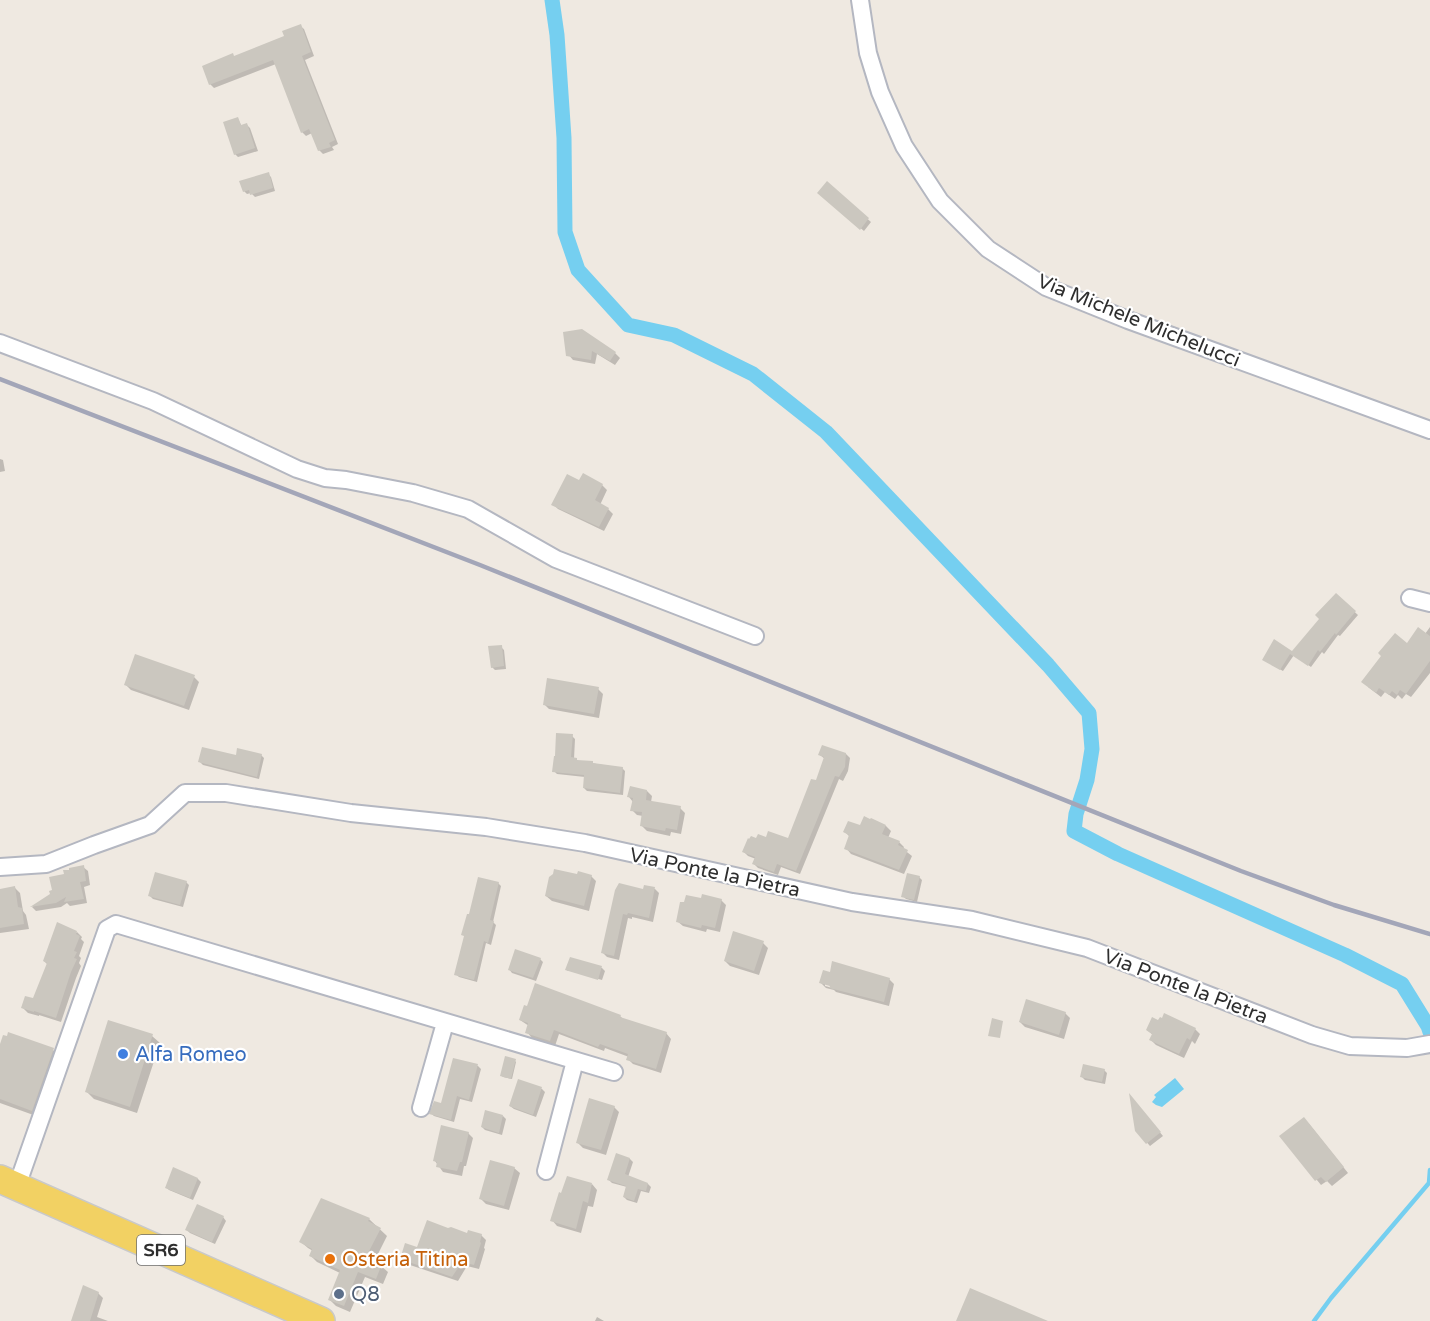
<svg xmlns="http://www.w3.org/2000/svg" width="1430" height="1321" viewBox="0 0 1430 1321" font-family="'Varela Round',sans-serif">
<style>
.water{fill:#75cff0}
.shadow{fill:#0003;fill-rule:evenodd}
.lines{fill:none;stroke-linecap:round;stroke-linejoin:round}
.stream{stroke:#75cff0;stroke-width:4.5}
.canal{stroke:#75cff0;stroke-width:15}
.building{fill:#cbc7bf}
.street-casing{stroke:#b4b7c1;stroke-width:20}
.primary-casing{stroke:#c9c9c9;stroke-width:30}
.street{stroke:#fff;stroke-width:16}
.primary{stroke:#f2d163;stroke-width:27}
.rail{stroke:#a3a6b8;stroke-width:4.5}
.shop-dot{fill:#3f7fe0;stroke:#fff;stroke-width:2}
.food-dot{fill:#e8710a;stroke:#fff;stroke-width:2}
.service-dot{fill:#5c6f8a;stroke:#fff;stroke-width:2}
.labels{text-anchor:middle;stroke-width:4.5;stroke-linejoin:round;paint-order:stroke}
.shield{fill:#fff;stroke:#6d6d6d;stroke-width:1.5}
.shield-label{font-size:18px;font-weight:bold;fill:#2e2e2e}
.street-label{font-size:20px;fill:#2e2e2e;stroke:#fff}
.shop-label{font-size:20px;fill:#366cbe;stroke:#fff;text-anchor:start}
.food-label{font-size:20px;fill:#c56008;stroke:#fff;text-anchor:start}
.service-label{font-size:20px;fill:#4e5e75;stroke:#fff;text-anchor:start}
</style>
<rect width="100%" height="100%" fill="#efe9e1"/>
<!-- water -->
<path class="water" d="M1175,1078L1184,1089L1162,1107L1156,1105L1152,1102L1156,1097L1154,1095Z"/>
<!-- shadow -->
<path class="shadow" d="M300,26L304,29L314,56L305,60L338,144L332,147L334,150L323,154L319,150L312,133L306,136L302,132L276,64L214,88L210,84L235,57L286,37Z
M238,119L242,127L247,125L250,128L258,151L238,157L235,154Z
M268,174L271,177L275,191L255,197L251,193L247,194L244,191Z
M827,183L871,222L864,231L822,196Z
M565,333L615,353L620,358L615,365L597,354L595,364L573,360L568,354Z
M0,459L3,460L5,471L0,472Z
M580,483L602,485L607,490L600,505L608,509L613,514L604,531L558,509L553,504Z
M1336,595L1358,615L1340,636L1338,635L1324,654L1322,652L1311,667L1294,655L1283,671L1267,662L1292,653L1321,619Z
M1430,627V673L1411,697L1406,694L1402,699L1398,695L1395,699L1385,692L1381,697L1368,687L1407,645L1425,634Z
M501,647L504,650L506,669L495,670L492,667Z
M194,677L199,682L189,710L131,690L126,685Z
M598,689L603,694L599,718L549,709L544,704Z
M572,736L575,739L574,759L578,761L622,768L625,771L623,795L587,791L584,788L585,777L557,774L554,771Z
M846,754L850,758L848,771L843,781L839,779L800,874L781,867L778,875L758,868L754,864L756,859L748,856L744,852L757,840L766,839L789,840L817,782L825,759L820,755Z
M261,755L264,758L259,779L203,765L200,762Z
M647,791L652,796L651,802L680,808L685,813L681,834L671,832L670,836L647,831L642,826L643,816L637,815L632,810L633,802L629,797Z
M886,826L891,831L888,838L899,842L904,847L903,849L912,856L904,874L851,854L846,848L850,837L845,832L861,827Z
M83,867L88,871L90,885L84,887L87,903L70,906L67,903L61,907L36,911L32,907L51,895L65,876Z
M591,876L596,881L589,911L552,901L546,896Z
M919,877L922,880L917,902L906,899L903,896Z
M186,882L189,885L183,907L153,899L150,896Z
M498,883L501,886L493,922L496,925L491,945L486,943L477,982L459,977L456,974Z
M645,887L655,889L659,893L653,922L632,917V919L628,918L619,960L607,957L603,953L617,891H644Z
M15,888L20,893L23,911L26,915L29,929L0,933V891Z
M721,900L726,905L720,932L707,929L706,932L683,926L677,921Z
M77,932L82,937L81,939L84,942L79,956L81,958L79,963L81,966L76,978L61,1022L39,1015V1016L28,1013L23,1008L34,1000L48,965L44,961Z
M763,943L768,948L759,975L730,966L725,961Z
M540,959L543,962L536,981L512,973L509,969Z
M571,959L602,968L605,971L602,980L568,970V971L567,970Z
M889,979L894,984L889,1006L836,992L834,990L826,988L821,983ZM825,983L837,989L825,986Z
M1065,1013L1070,1018L1064,1039L1025,1027L1020,1022Z
M620,1016L624,1020L666,1033L671,1039L661,1073L633,1064L628,1059L629,1057L605,1048L604,1051L559,1034L555,1046L532,1038L527,1032L529,1026L520,1020Z
M1195,1029L1200,1034L1195,1044L1192,1041L1184,1058L1156,1045L1151,1040L1153,1035L1147,1030Z
M152,1036L160,1043L137,1113L94,1099L87,1092Z
M8,1038L53,1050L60,1057L39,1117L0,1103V1048Z
M454,1060L478,1066L481,1069L472,1102L460,1099L454,1122L434,1116L431,1113L442,1105Z
M515,1061L516,1062L512,1079L503,1077L502,1076Z
M1104,1070L1107,1073L1105,1084L1085,1080L1082,1077Z
M519,1081L542,1089L545,1092L536,1117L514,1109L510,1106Z
M1131,1098L1163,1136L1150,1146L1136,1130Z
M614,1107L619,1112L606,1155L583,1148L578,1143Z
M503,1116L506,1119L502,1135L485,1130L482,1127Z
M1309,1124L1348,1173L1332,1186L1327,1181L1321,1185L1281,1136Z
M468,1133L473,1138L466,1166H464L462,1176L443,1172L435,1161Z
M617,1155L630,1159L633,1162L628,1177L648,1184L651,1187L649,1193L641,1191L637,1203L627,1200L624,1197L627,1187L612,1183L609,1180Z
M514,1168L520,1173L509,1210L486,1204L481,1199Z
M174,1169L198,1179L201,1182L193,1200L169,1190L166,1187Z
M592,1184L597,1190L593,1207L588,1206L581,1233L557,1226L552,1220Z
M322,1200L369,1219L387,1236L374,1262L381,1266L388,1272L383,1284L365,1277L350,1312L336,1306L329,1299L340,1273L317,1262L310,1255L313,1251L308,1248L301,1242Z
M223,1217L226,1221L215,1244L190,1233L187,1230Z
M468,1235H481L486,1240L484,1248L485,1249L479,1269L467,1266L458,1281L407,1264L402,1259Z
M98,1293L103,1298L97,1317L108,1321H73Z
M597,1317L604,1321H595Z"/>
<g class="lines">
<!-- stream -->
<path class="stream" d="M1314,1321L1331,1298L1429,1183L1430,1170"/>
<!-- canal -->
<path class="canal" d="M552,0L557,35L564,138L565,232L578,270L628,325L674,335L753,374L826,432L1048,665L1089,713L1092,749L1087,780L1076,814L1074,831L1118,854L1345,955L1402,984L1428,1026L1430,1032"/>
</g>
<!-- building -->
<path class="building" d="M301,24L311,52L302,56L335,140L329,143L331,147L318,151L309,129L301,133L273,60L209,85L202,66L233,53L234,56L284,36L282,31Z
M238,117L241,125L247,123L255,148L234,155L223,122Z
M269,172L273,188L250,195L249,190L243,192L239,181Z
M827,181L869,218L860,230L817,193Z
M582,329L616,352L610,361L592,351L591,360L566,356L563,332Z
M583,473L603,484L595,500L609,508L599,527L551,505L567,474L579,480Z
M1336,593L1356,611L1336,635L1335,633L1320,652L1318,650L1308,666L1290,654L1280,670L1262,660L1274,639L1292,651L1319,619L1315,615Z
M1418,627L1430,636V661L1406,694L1400,690L1397,695L1392,691L1389,695L1379,688L1376,693L1361,682L1381,656L1378,653L1395,633L1407,643Z
M502,645L504,666L491,668L488,646Z
M135,654L195,675L184,706L124,685Z
M547,678L599,687L594,714L543,705Z
M556,733L573,734L571,757L577,758V760L593,761V763L623,767L620,793L583,788L584,775L552,772L554,756H555Z
M822,745L846,753L845,767L839,777L835,776L796,871L777,864L774,872L752,864L755,857L742,852L748,838L749,839L751,836L756,838L758,834L766,837L768,831L788,838L811,779L816,780L824,757L818,755Z
M202,747L236,755L237,748L262,754L257,777L198,762Z
M630,786L647,790L646,800L681,806L677,830L666,828L665,831L640,826L642,812L630,811L633,798L627,797Z
M864,816L870,819L871,818L886,825L882,834L900,841L898,845L908,850L899,870L844,849L849,835L843,832L848,821L860,825Z
M84,865L86,881L80,882L84,899L64,902L66,897L56,903L30,907L50,894L49,891L52,890L49,877L64,874L63,870H69V868Z
M554,869L577,874L578,871L592,875L584,906L545,896L549,877L553,874Z
M155,872L187,881L180,905L148,896Z
M907,873L920,876L914,900L901,897Z
M478,877L499,882L490,920L494,921L488,943L484,941L474,980L454,975L464,936L461,935L467,914H469Z
M619,883L643,889L644,885L655,887L649,918L628,913L627,915L623,914L614,956L601,953L615,890Z
M15,886L18,907L22,908L24,924L0,928V889Z
M702,894L722,899L715,928L702,925L701,928L676,922L680,902H684L686,895L701,898Z
M57,922L77,931L76,934L80,936L74,951L77,952L74,958L77,959L71,972L56,1018L34,1011V1012L21,1008L25,996L33,998L47,963L43,961Z
M733,931L764,941L754,971L724,961Z
M515,949L541,958L533,978L508,970Z
M570,957L602,966L598,980L565,970Z
M832,961L890,978L884,1002L829,988L830,986L819,983L823,970L830,972Z
M535,983L621,1015L620,1017L667,1032L656,1069L626,1060L628,1054L600,1044L598,1047L554,1030L550,1041L525,1033L528,1023L519,1020L524,1005L527,1006Z
M1026,999L1066,1012L1059,1035L1019,1022Z
M1164,1013L1196,1028L1190,1040L1187,1038L1179,1054L1149,1040L1152,1034L1146,1030L1152,1017L1158,1020L1160,1017L1162,1018Z
M992,1018L1003,1021L1000,1038L988,1036Z
M108,1020L153,1034L130,1107L85,1092Z
M8,1032L54,1048L32,1111L0,1099V1044L3,1035L7,1036Z
M505,1056L516,1059L511,1079L500,1076Z
M453,1058L478,1064L469,1100L457,1096L451,1120L429,1114L434,1101L441,1103Z
M1083,1064L1105,1069L1102,1082L1080,1077Z
M518,1079L542,1087L533,1115L509,1106Z
M1129,1093L1161,1132L1146,1144L1135,1131Z
M589,1098L615,1106L601,1150L576,1143Z
M485,1110L503,1115L499,1133L481,1127Z
M1304,1117L1344,1167L1326,1182L1321,1177L1315,1181L1279,1136Z
M441,1125L469,1132L462,1162H460L457,1171L436,1167L437,1162L433,1161Z
M616,1153L630,1158L625,1174L648,1183L646,1191L638,1189L634,1201L623,1197L626,1186L607,1180Z
M490,1160L515,1167L504,1206L479,1199Z
M173,1167L198,1178L190,1198L165,1188Z
M567,1176L592,1183L588,1203L583,1201L576,1229L550,1221L559,1192L561,1193Z
M321,1198L370,1218L368,1221L381,1228L366,1257L382,1264L376,1279L358,1272L344,1306L328,1300L340,1270L309,1256L312,1249L299,1242Z
M197,1204L224,1216L212,1242L185,1230Z
M427,1220L448,1228L451,1227L467,1233L468,1230L482,1234L480,1242L481,1243L474,1265L462,1262L452,1277L400,1259L405,1243L417,1247Z
M83,1285L99,1292L90,1321H71Z
M970,1288L1048,1321H956Z"/>
<g class="lines">
<!-- street casing -->
<g class="street-casing">
<path id="street" d="M860,0L868,53L880,92L904,146L940,201L988,249L1046,287L1128,320L1430,430
M0,343L153,401L297,469L325,478L346,480L413,493L468,509L556,559L755,636
M1410,598L1430,603
M0,867L46,864L94,845L150,825L185,793H226L351,813L486,827L585,843L852,902L972,920L1087,948L1312,1035L1350,1046L1407,1048L1430,1044
M421,1108L445,1023
M546,1171L575,1061
M17,1186L107,929L116,924L614,1072"/>
</g>
<!-- primary casing -->
<g class="primary-casing">
<path id="primary" d="M0,1179L321,1321"/>
</g>
<!-- street -->
<use href="#street" class="street"/>
<!-- primary -->
<use href="#primary" class="primary"/>
<!-- rail -->
<path class="rail" d="M0,379L480,565L1241,871L1334,905L1430,934"/>
</g>
<!-- markers -->
<circle class="shop-dot" cx="123" cy="1054" r="6"/>
<circle class="food-dot" cx="330" cy="1259" r="6"/>
<circle class="service-dot" cx="339" cy="1294" r="6"/>
<g class="labels">
<!-- shield labels -->
<rect class="shield" x="137" y="1235" width="48" height="30" rx="4.5"/>
<g class="shield-label">
<text x="161" y="1256">SR6</text>
</g>
<!-- street labels -->
<g class="street-label">
<text transform="translate(1139 320) rotate(22)" y="7">Via Michele Michelucci</text>
<text transform="translate(715 872) rotate(12)" y="7">Via Ponte la Pietra</text>
<text transform="translate(1186 986) rotate(21)" y="7">Via Ponte la Pietra</text>
</g>
<!-- shop labels -->
<g class="shop-label">
<text x="135" y="1061">Alfa Romeo</text>
</g>
<!-- food labels -->
<g class="food-label">
<text x="342" y="1266">Osteria Titina</text>
</g>
<!-- service labels -->
<g class="service-label">
<text x="351" y="1301">Q8</text>
</g>
</g>
</svg>
